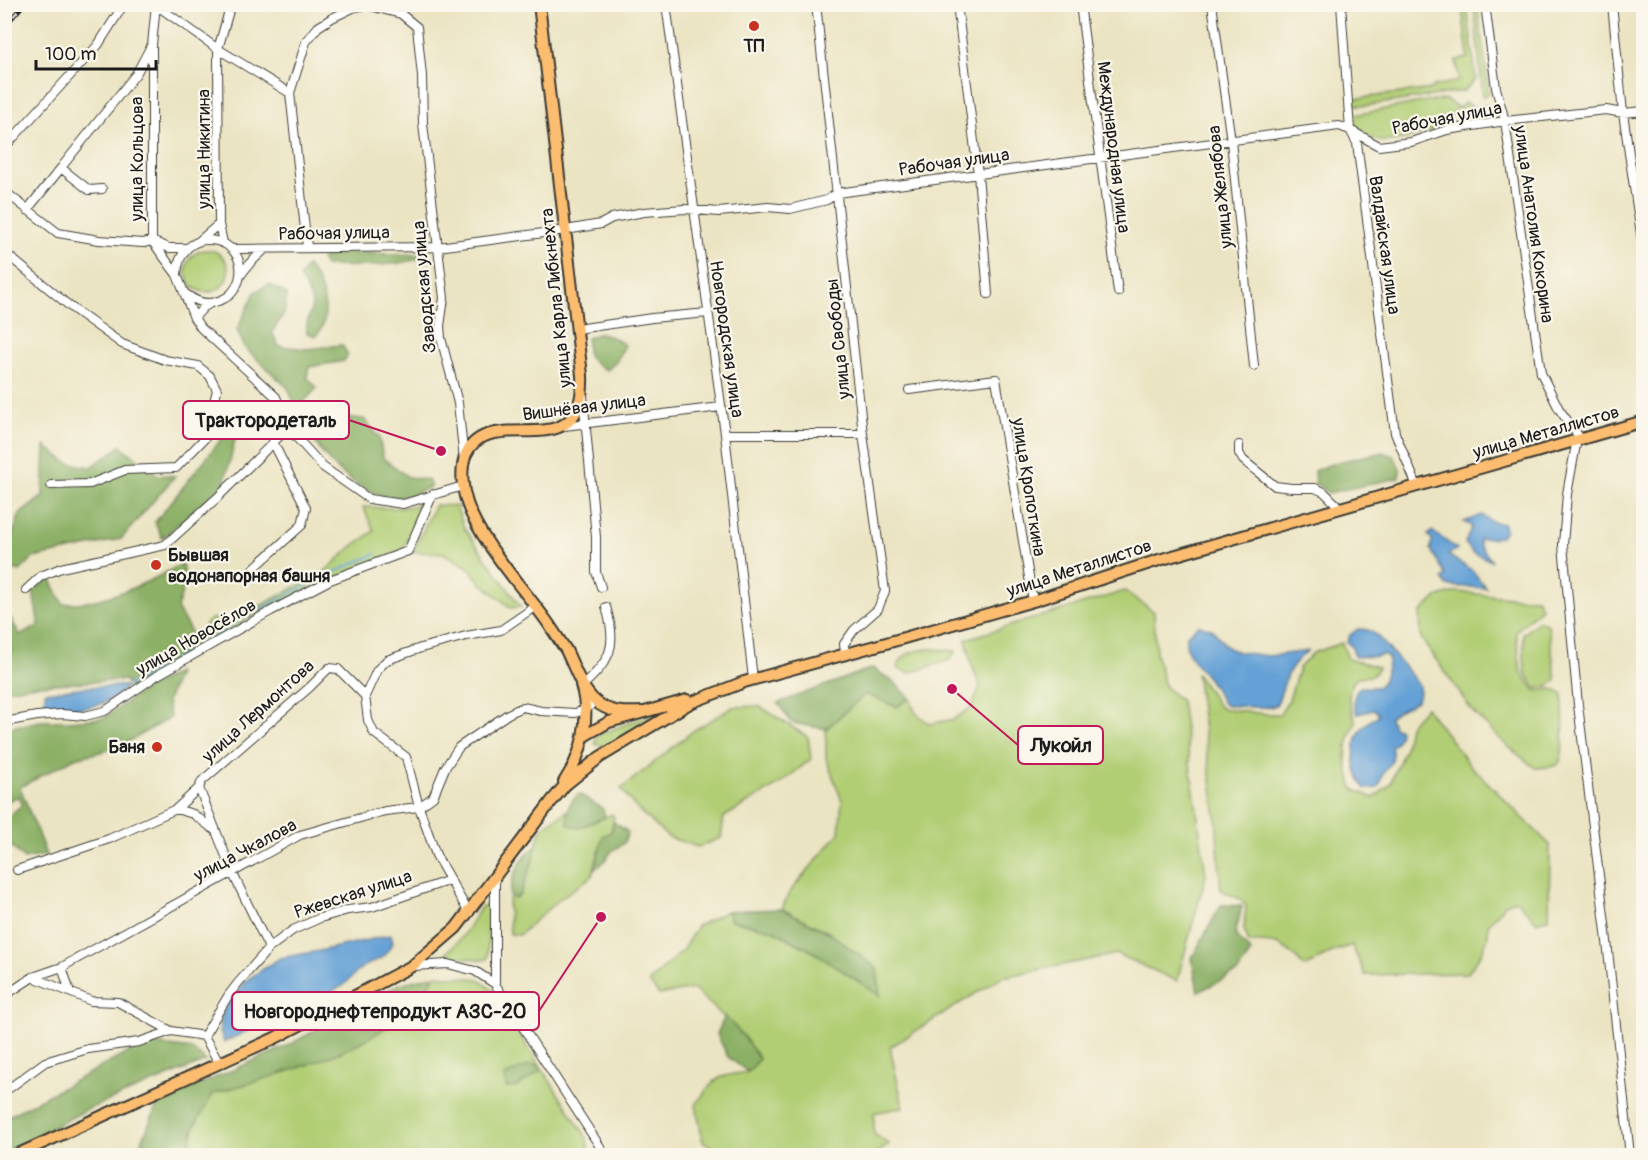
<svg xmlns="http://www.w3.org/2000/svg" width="1648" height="1160" viewBox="0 0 1648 1160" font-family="Pangolin,sans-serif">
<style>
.green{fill:#b1ce74;stroke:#667548;stroke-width:1.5}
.forest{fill:#8cb166;stroke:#546641;stroke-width:1.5}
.water{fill:#65a1d6;stroke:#405e79;stroke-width:1.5}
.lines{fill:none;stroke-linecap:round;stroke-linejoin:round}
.stream{stroke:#65a1d6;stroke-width:2}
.minor-casing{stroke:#3b3a35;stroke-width:10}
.major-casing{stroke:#3b3a35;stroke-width:14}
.minor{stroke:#fff;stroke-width:8}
.major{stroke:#fcbd6f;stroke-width:10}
.rail-casing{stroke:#1c1c1c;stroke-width:4.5}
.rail{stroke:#fbf7ec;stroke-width:2;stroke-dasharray:7;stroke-linecap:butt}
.poi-dot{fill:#c8321e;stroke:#fbf7ec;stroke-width:2}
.labels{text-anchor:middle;stroke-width:4.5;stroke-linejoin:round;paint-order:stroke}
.poi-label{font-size:18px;font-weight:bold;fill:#1c1c1c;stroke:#fbf7ec}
.street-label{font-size:18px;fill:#1c1c1c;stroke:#fbf7ec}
.leader{fill:none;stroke:#c2185b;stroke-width:2}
.callout-dot{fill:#c2185b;stroke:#fbf7ec;stroke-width:2}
.callout{fill:#fbf7ec;stroke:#c2185b;stroke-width:2}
.callout-label{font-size:20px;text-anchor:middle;font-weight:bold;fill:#1c1c1c}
</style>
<rect width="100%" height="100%" fill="#fbf7ec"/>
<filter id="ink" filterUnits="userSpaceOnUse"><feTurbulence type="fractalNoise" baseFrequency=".0167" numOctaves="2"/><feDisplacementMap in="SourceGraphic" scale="12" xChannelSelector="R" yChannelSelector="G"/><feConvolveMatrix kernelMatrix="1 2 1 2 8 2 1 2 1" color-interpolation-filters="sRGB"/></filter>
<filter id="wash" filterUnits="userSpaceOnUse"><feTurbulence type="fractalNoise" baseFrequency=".008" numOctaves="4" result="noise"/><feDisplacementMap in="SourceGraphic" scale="24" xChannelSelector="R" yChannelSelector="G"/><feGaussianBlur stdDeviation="1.35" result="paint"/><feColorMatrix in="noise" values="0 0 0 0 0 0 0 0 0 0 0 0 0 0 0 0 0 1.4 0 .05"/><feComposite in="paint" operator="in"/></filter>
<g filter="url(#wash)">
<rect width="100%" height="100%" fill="#ebe4c3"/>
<!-- green -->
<path class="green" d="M1462,5H1467L1476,79L1464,91L1365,106L1355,105L1351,99L1433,89V86L1459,81L1456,60L1468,58Z
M1474,8L1478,9L1489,93L1483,97Z
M1446,100L1458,107C1451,112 1449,121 1443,125C1430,133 1394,143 1379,141C1370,139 1361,132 1354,127V115L1427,101Z
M1465,103L1476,108L1488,105L1494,115L1492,118L1471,121L1461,114L1459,108Z
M186 271a21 21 0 1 1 42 0a21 21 0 1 1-42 0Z
M420,504L404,549L264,610L205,646C200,633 202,622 215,618L222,621H230L237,613H247L324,572L353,546L374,531L363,507C382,508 401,510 420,504Z
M435,505L456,506L464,528L521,607L511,608L480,582L468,567L443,553L413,552Z
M1125,591L1154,612L1156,653L1165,687L1181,701L1206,875L1177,981L1117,954L1002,977L890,1047L903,1107L874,1113V1134L889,1144L874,1156L731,1155L703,1142L696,1105C715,1078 714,1076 748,1072L759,1058C740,1031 718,1010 693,989L659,995L649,982L682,951L697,926L727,911L731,920L773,930L817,954L828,932L782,909L789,893L839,833L842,801L826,758V729L865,694L897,707L910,698L915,712L929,724L954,719L971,708L980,686L971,663L966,639Z
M1457,592L1520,598H1537L1541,608L1516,631L1521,672L1535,691L1552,689L1563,694C1563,706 1566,758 1558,764C1554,768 1542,767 1535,768L1505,744L1473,712L1421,638L1420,613L1437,597Z
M1539,621L1548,625L1556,680L1550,685L1536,689L1525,672L1523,634Z
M1342,643L1348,659C1358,663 1368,662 1378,668L1372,676L1357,677C1344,693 1349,704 1356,722C1342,748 1345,762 1353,789L1374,798L1390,784L1405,748L1409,726L1426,707L1469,764L1550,845L1549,918L1537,922L1516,900L1505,904L1488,925V937L1482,952L1468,973L1365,975L1352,945L1330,953L1305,967C1283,945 1281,940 1249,943L1244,929L1246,906L1240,899L1221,890L1216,816L1196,673L1220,708L1264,714H1280L1289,700L1299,668L1313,653Z
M931,649L956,651L951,659L944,662L909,673L897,668C902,652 916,650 931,649Z
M759,706L808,737L811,759L780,784L724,817L721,838L698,847L668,837L636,808L621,789L694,730L733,707Z
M661,711L662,714L606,747L595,744L597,735Z
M567,811L568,824L579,828L612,814L614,817L611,832L603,837L592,876L558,900L519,935L510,934L508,905L510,896L515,898L520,895L534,857L538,838L544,826Z
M488,905V957L486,960L456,957L446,954L463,936L481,907Z
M436,975L479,979L496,993L514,1026L586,1136L590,1155L187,1156L194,1127L213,1094C280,1073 357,1057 411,1008C421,999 428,985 436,975Z"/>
<!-- forest -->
<path class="forest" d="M358,253L426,255C409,267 348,267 325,266L321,259L335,254Z
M307,266C322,282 334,317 316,336L307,333C305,320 312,313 312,304C311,295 304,285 299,277Z
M269,284L287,295L284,314L272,332L279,346L307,349L342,345L348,355L344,361L309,367L307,377L317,388L297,409L288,388L245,348L237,330L255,292Z
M600,333L614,338L625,345L616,362L607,370C590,361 585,359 587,338Z
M349,418L364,419L379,437L383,458L408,477L428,480L431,487C422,490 410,497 400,497C365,498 332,469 314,441L333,426Z
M231,427L237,432L224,484L162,538L155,522Z
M45,446L68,463L91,467L121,446L158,475L175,476L121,539L33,558L20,571L5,567V555L20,514L43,496Z
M1383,452L1394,456L1400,469L1399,478L1328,493L1315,483L1314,471L1337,462Z
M182,564L186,580L177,608C184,622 194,634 199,648L131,689L125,680L37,685L5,690L4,657L11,653L10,635L5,638V608L20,635L39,626L33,591L50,578L63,604C105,603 146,584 182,564Z
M872,668L894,682L910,698L897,707L865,694L826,729L792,723L778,703Z
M178,673L167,701L170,718L117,748L75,758L20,787L46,855L24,859L5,840V819L22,805L19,796L5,802V728L41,721H68L104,718L148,687Z
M579,794L603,809L605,817L579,828L568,824C567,809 567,804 579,794Z
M614,822L628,832L624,843L612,851L601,865L595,868L603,836L611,832Z
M537,845L534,857L520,895L515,898L510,896C511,875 521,858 537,845Z
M1221,905L1242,906L1235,935L1251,952L1238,972L1198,992L1192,958Z
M782,909L828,932L877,968L880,996L817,954L773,930L731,920L727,911Z
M436,975C428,985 420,999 411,1008C357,1057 280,1073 213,1094L194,1127L187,1155H136L158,1103L287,1046L400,984Z
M725,1016L745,1038L759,1059L748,1072L728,1057L717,1034Z
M146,1043L192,1049L206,1061L88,1109L5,1152V1118Z
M529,1065H537L542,1070L517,1087L506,1088L504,1076Z"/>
<!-- water -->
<path class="water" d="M1481,515L1491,521L1504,524L1505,531L1500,537L1479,539L1480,546L1492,561L1473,553L1465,543L1472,526L1464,522Z
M1432,531L1457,549L1448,555L1473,571L1486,588L1447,586L1442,579L1446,576L1431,549L1432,539L1428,535Z
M1199,625L1212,629L1228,648L1239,652L1268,656L1308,651C1284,670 1287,680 1276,706C1265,709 1237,706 1224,705C1219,697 1215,688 1209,680C1199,666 1184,656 1186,636Z
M1358,629C1363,629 1368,629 1372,632C1379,636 1417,681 1419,686C1420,691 1418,696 1417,701L1398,711L1389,718L1395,728L1400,730C1400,737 1397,743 1391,747C1396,761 1389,764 1383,774C1381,779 1381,784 1377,788L1365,789C1353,772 1349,743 1364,726C1368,722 1374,719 1379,714L1374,710L1357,714C1353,704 1352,696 1360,687H1378L1384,680L1389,659L1384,654C1373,659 1366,655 1355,657L1352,647L1347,642L1350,635Z
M127,686C106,711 75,709 45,709V692L87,687Z
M391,935L393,943L383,957L361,968L343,986L224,1042L220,1031L222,1013L245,981L280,958L319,951Z"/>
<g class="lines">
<!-- stream -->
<path class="stream" d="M127,686C171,663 212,636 255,612C294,591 335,571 376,554"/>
</g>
</g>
<g filter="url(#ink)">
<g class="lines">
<!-- minor casing -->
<g class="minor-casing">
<path id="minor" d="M666,4L725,434L753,679
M816,4L863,434L885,591L878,609L854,630L844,644L845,653
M957,4L978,174L988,294
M1080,4L1118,292
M1212,4L1231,141L1254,366
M1341,4L1350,130L1357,143L1395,433L1417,486
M1485,4L1496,88L1505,121L1541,373L1559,409L1580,438
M1612,4L1623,113L1644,254
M156,5L218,49L290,93
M4,148L98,45L124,4
M64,164L136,74L151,46
M4,191L58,233L99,240L143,243L152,241L169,248H187
M27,210L61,168L89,190L102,189
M152,241L177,275L194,318L201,328L276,397L288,428L323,467L369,499L403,504L463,486
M152,241V45L156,4
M199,241L219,224
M223,243L219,224L218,49L231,4
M307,247L290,93L306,42L318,27L332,18L353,8L366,5L401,14L417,27L422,76L423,124L444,298L440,326L441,338L458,403L464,460
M231,249L438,247L566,230L601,224L612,218L644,212L685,209L719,212L768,207L790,209L827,200L837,193L1339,126L1350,130L1379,146L1411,142L1447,130L1505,121L1606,110L1623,113L1644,111
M4,252L72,308L122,344L165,360L198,366L210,376L217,390L205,438L176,468L125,470L90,484L51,485
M177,275C179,221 251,235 239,280C236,289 230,297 221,300C209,306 196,302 186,294
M240,276L250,263L265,249
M194,318L204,307L211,303
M577,329L652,318L708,313
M909,390L996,379L1033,601
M583,396L596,537V572L601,587
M564,426L721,407
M725,434H863
M1577,439L1567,494L1563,545L1578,705L1606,932L1630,1156
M1239,445V453L1243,460L1275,486L1292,488H1315L1324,492L1340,508
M244,577L302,525L306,508L273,442
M26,590L41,576L61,568L165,545L218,497L288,428
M581,687C611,661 618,646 606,607
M365,696L368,720L374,733L406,757L419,807L436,855L450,880
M4,722L37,716L62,714L85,716L105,711L156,676L271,611L330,580L408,551L433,494
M199,788L233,874L269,948
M176,809L193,814L216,831
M17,870L109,839L176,809L199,788L202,781L310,687L329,668L338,669L365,696L377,670L387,660L421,648L466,636L501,630L536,606
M495,878V984L606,1156
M412,966L448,964L475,971L495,984
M62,967L70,992
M33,977L91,1001L118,1002L171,1031
M4,996L33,977L62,967L300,835L385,811L419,807L433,797L445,768L459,747L508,714L523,707L541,711L575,713L585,710L595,701
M204,1036L219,1063
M4,1092L45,1062L88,1049L139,1042L171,1031L204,1036L228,996L238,983L269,948L293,930L320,918L348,910L372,907L450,880L469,913"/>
</g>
<!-- major casing -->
<g class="major-casing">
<path id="major" d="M539,4L582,375C586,472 490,401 466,454C460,469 462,488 467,503C480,542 524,589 548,623C554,632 560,641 566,650C575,668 580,687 595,701C608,713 626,713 642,712
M584,736L609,722L687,700
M564,782C583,754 591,718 581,685
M552,801L565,785L600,757L690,703L744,682L897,640L1033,601L1159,560L1644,421
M14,1156L275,1038L412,966L456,928L554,798"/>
</g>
<!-- minor -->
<use href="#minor" class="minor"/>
<!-- major -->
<use href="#major" class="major"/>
<!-- rail casing -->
<g class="rail-casing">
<path id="rail" d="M4,27L24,4"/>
</g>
<!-- rail -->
<use href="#rail" class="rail"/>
</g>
</g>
<!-- markers -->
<g class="poi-dot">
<circle cx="754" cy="26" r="6"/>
<circle cx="156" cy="565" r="6"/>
<circle cx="157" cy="747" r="6"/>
</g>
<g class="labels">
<!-- poi labels -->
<g class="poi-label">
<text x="754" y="52">ТП</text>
<text x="168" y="561" text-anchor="start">Бывшая<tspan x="168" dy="21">водонапорная башня</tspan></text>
<text x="145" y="753" text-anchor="end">Баня</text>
</g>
<!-- street labels -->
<g class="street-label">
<text transform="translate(1447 118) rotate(-11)" y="6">Рабочая улица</text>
<text transform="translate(1114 147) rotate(83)" y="6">Международная улица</text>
<text transform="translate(204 149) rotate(-90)" y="6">улица Никитина</text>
<text transform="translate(137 159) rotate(-90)" y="6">улица Кольцова</text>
<text transform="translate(954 162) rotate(-8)" y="6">Рабочая улица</text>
<text transform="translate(1220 187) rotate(-96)" y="6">улица Желябова</text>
<text transform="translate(1534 224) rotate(82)" y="6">улица Анатолия Кокорина</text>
<text transform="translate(334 233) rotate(-1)" y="6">Рабочая улица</text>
<text transform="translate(1385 245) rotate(82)" y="6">Валдайская улица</text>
<text transform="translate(424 287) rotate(-95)" y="6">Заводская улица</text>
<text transform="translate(556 298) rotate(-96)" y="6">улица Карла Либкнехта</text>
<text transform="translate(727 339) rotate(82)" y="6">Новгородская улица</text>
<text transform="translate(838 339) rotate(-96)" y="6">улица Свободы</text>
<text transform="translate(584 407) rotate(-7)" y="6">Вишнёвая улица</text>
<text transform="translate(1546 432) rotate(-16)" y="6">улица Металлистов</text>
<text transform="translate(1029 487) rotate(81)" y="6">улица Кропоткина</text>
<text transform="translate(1079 568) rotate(-18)" y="6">улица Металлистов</text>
<text transform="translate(196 637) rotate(-30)" y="6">улица Новосёлов</text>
<text transform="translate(258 711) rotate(-42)" y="6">улица Лермонтова</text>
<text transform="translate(245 850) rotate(-28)" y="6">улица Чкалова</text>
<text transform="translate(353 894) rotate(-18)" y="6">Ржевская улица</text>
</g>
</g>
<!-- callouts -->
<path class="leader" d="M441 451L349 420M952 689L1018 745M601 917L539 1011"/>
<g class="callout-dot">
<circle cx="441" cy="451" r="6"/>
<circle cx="952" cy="689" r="6"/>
<circle cx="601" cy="917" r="6"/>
</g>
<g class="callout">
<rect x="183" y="401" width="166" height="38" rx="6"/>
<rect x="1018" y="726" width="85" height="38" rx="6"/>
<rect x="232" y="992" width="307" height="38" rx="6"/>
</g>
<g class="callout-label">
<text x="266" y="427">Трактородеталь</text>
<text x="1061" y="752">Лукойл</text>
<text x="385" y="1018">Новгороднефтепродукт АЗС-20</text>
</g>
<!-- margin -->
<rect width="1648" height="1160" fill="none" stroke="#fbf7ec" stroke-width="24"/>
<!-- scale -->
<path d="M36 60v9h120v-9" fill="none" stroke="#1c1c1c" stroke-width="3"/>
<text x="45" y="60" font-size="18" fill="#1c1c1c" stroke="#fbf7ec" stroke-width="4.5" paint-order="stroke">100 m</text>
</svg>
